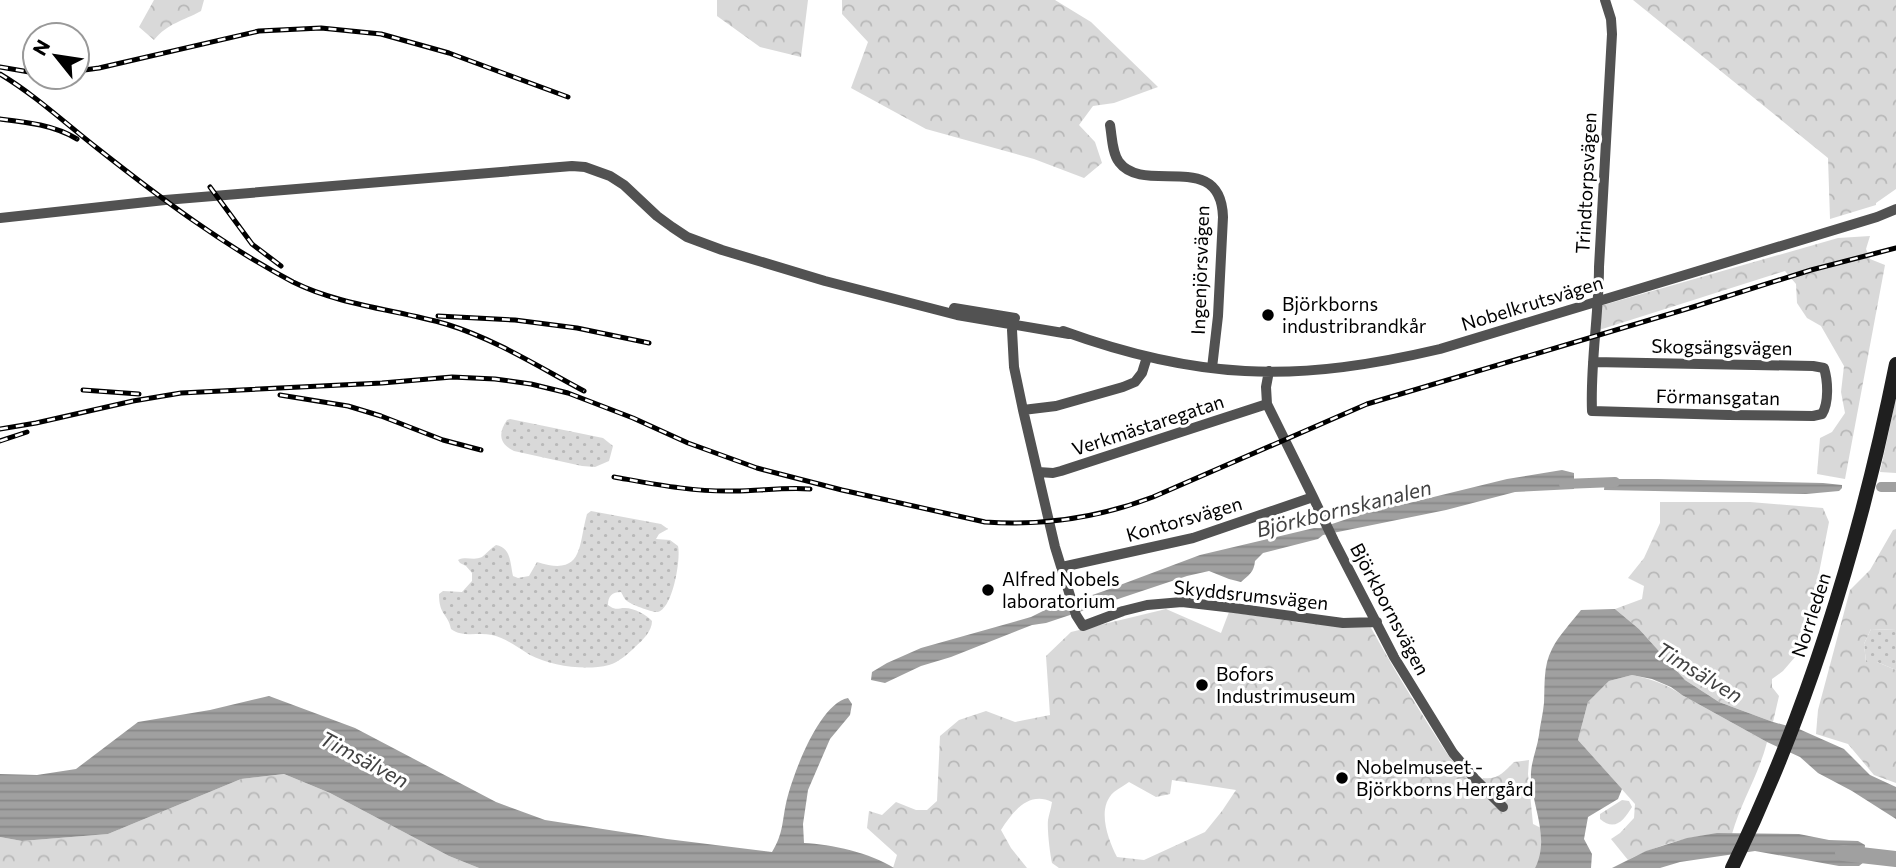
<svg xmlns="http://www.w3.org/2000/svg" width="1896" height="868" viewBox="0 0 1896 868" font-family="Commissioner,sans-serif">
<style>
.grass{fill:url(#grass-dots)}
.forest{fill:url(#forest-crowns);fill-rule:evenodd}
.water{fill:url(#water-rules)}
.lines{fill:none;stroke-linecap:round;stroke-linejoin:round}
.canal{stroke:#a0a0a0;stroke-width:10}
.river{stroke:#a0a0a0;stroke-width:16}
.street{stroke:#525252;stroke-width:10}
.secondary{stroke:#1f1f1f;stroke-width:14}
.rail-casing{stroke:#000;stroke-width:5}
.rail{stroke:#fff;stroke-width:2.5;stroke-dasharray:8;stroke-linecap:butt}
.poi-dot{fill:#000;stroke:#fff;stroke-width:2.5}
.labels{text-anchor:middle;stroke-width:6;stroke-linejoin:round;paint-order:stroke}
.street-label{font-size:19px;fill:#000;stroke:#fff}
.poi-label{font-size:19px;fill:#000;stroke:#fff;text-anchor:start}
.water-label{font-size:21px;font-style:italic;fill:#414141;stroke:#fff}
</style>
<defs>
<pattern id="grass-dots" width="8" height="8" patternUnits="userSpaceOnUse" patternTransform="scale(1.75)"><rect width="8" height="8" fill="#d9d9d9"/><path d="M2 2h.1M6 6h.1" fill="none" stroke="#b8b8b8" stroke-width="1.8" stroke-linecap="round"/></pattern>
<pattern id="forest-crowns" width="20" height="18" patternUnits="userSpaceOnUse" patternTransform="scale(1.75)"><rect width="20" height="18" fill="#d9d9d9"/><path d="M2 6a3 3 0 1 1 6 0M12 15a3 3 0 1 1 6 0" fill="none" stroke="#b8b8b8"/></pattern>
<pattern id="water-rules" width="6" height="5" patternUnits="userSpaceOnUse" patternTransform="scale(1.75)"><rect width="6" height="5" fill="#a0a0a0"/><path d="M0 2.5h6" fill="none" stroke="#888"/></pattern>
</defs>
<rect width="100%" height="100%" fill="#fff"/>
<!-- grass -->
<path class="grass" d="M510,419L603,438L613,446L609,461L595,467L582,466L514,451C499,444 498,433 507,420Z
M591,511L661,524L668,529L659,534L656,539L670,540L678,546C681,559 673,608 658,612C653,613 630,604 627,601C624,599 623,595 621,592C612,592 608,596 608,605C616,611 617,608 625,608C634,608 647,615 652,621C652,631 643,640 635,647C628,654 619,662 609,665C585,671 552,666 530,655C518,648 506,638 492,635C478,632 463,638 451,629C448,613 439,616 439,594L443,591L462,592L472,581V573L466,566L460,563L458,560C466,556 474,561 482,557C486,554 491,548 496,545C511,548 510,562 513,576L518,578L529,576L537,562C584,577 578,546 587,514Z
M1871,629L1896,630V670L1877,662H1866L1864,644Z"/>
<!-- forest -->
<path class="forest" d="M154,0H204L201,11C183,21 168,23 154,40L139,27Z
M717,0H808L801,57L760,47L717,16Z
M842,0H1055L1091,22L1158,87L1114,103L1093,106L1079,125L1095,142L1102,163L1084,178L1034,159L926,129L851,88L868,42L842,14Z
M1633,0H1896V189L1876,203V205L1830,219L1828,158Z
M1870,236L1866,249L1870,259L1885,265L1845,479L1817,474L1820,438L1832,432L1845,413L1841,392L1844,366L1821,326L1807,318L1797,303L1796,284L1785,271L1599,330L1600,306L1838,238Z
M1896,398V473L1880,472Z
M1660,502H1750L1823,508L1829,522L1817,583L1814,618L1801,650L1783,671L1772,679V687L1779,696L1773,722L1719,702L1685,680L1639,629L1615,609L1642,599L1644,586L1628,578L1644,558L1660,523Z
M1896,529V630L1871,629L1864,644L1866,662H1877L1896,670V783L1874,775L1848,744L1816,734L1818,710L1850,590L1870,570L1893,530Z
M1166,609L1221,633L1229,612L1304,623L1370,626C1388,659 1408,692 1428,724C1442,745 1456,773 1479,785L1483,778C1498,780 1504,772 1514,762L1529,760L1528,774L1533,824L1541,828V856L1535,868H1059L1052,863C1050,854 1047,830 1048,820C1049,814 1051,809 1052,802C1029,791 1013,811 1001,830L1011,848L1027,868H893L897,855L867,828L869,811L882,815L896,802L916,810H927L937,801L940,736L959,720L986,711L1015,722L1050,715L1046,656L1071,632ZM1172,780L1236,790L1222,811L1205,832L1144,860L1117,857C1108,839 1096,808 1114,792C1119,788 1125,785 1129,782L1156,797L1170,794Z
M1632,675C1651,679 1667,684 1682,695L1767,742C1759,774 1741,802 1732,834C1700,832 1657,845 1628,860L1611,839L1620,833L1634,818L1635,804L1578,740L1588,702L1609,681Z
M284,774L330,793L449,856L479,868H0V837L22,841L108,834L241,779Z
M1622,800L1629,801L1632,807C1624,820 1615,832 1600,819V814Z"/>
<!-- water -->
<path class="water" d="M1562,470L1574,473V489L1515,492L1446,510L1323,535L1318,539L1263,553L1255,561C1254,572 1249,575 1241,582L1229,579L1209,571L1187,576L1046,623L1032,625L951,657L921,666L885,683L871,680L872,672L887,663L921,648L1031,617L1051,607L1066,604L1104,591L1200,555L1314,528H1320L1398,502L1409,503L1507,479Z
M1605,479H1658L1823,483L1842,485V488L1839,491L1806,494L1604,490Z
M1615,609L1639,629L1685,680L1719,702L1773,722L1799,729L1844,749L1870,775L1896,787V819L1852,791L1818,773L1800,757L1767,742L1682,695L1671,687L1652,679L1632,675L1609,681L1588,702L1578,740L1622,789L1618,799L1588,817L1584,839L1592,854L1591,868H1535C1550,839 1533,809 1531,778C1530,764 1537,749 1539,735C1540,725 1543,714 1544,703C1545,685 1543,666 1552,649C1559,635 1571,623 1581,610Z
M269,696L355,728L496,802L545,820L667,839L772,852C784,833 782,819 787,799C794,772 819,704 848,698L852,704L850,715L830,739L808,790L803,824L804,843C831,844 871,853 894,868H479L449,856L330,793L284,774L241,779L108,834L22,841L0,837V774L37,775L76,769L138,722L210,710Z
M1717,833L1799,834L1829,840L1858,841L1865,845L1864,862L1859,866H1839L1755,851L1680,862L1660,868H1612L1646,851L1687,838Z"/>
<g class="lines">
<!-- canal -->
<path class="canal" d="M1564,484L1615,482
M1881,487H1896"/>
<!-- river -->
<path class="river" d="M1843,853L1896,859"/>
<!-- street -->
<path class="street" d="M1110,125C1112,136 1112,153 1119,162C1144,196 1221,148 1223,217L1218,316L1212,368
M0,218L165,200L572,166L585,167L610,176L624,185L657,216L672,227L687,237L722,250L825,281L957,315L1069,334
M954,308L1015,318
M1012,330L1014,367L1023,410L1055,547L1076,615L1083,626L1123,611L1147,605L1182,602L1234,608L1343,623L1377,622
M1063,331C1121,352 1183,368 1245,371C1310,375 1376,364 1440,349L1877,217L1896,209
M1593,362L1813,366L1824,368C1828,381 1829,403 1822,414L1813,416L1728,415L1592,411C1590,363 1599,315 1599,267L1612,34L1611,19L1605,0
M1269,371L1266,387L1267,404L1313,497L1334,541L1394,657L1453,753L1475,779L1503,807
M1023,410L1056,406L1123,387L1135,382L1142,373L1147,357
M1038,472L1053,473L1061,471L1267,404
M1062,567L1193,538L1313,497"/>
<!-- secondary -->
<path class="secondary" d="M1732,868C1809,709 1861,538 1896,364"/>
<!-- rail casing -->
<g class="rail-casing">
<path id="rail" d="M0,67L35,73
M77,71L99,68L259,31L321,28L381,34L449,53L568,97
M0,74C35,95 65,123 97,148C159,197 223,245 293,282C339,305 397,310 446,324C495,339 539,367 584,391
M0,119C26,122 54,125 77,139
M210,187L252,244L281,266
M438,316L515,320L577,328L649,343
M83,390L139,394
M280,395L348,406L381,416L443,440L481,450
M0,429L36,423L133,401L181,393L382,383L452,377L495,379L531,384L568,393L633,418L688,443L757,468L842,490L985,522C1043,526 1098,518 1153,497L1367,404L1693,307L1811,270L1896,248
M0,441L27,432
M614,477C654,484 693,492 734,491C759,491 785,487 810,489"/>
</g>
<!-- rail -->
<use href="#rail" class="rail"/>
</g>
<!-- markers -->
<g class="poi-dot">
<circle cx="1268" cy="315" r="7"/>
<circle cx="988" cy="590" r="7"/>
<circle cx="1202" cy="685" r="7"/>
<circle cx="1342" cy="778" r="7"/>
</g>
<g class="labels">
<!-- street labels -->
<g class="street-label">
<text transform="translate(1586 183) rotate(-87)" y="7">Trindtorpsvägen</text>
<text transform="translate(1200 270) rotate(-88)" y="7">Ingenjörsvägen</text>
<text transform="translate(1532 303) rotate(-17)" y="7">Nobelkrutsvägen</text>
<text transform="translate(1722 347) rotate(1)" y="7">Skogsängsvägen</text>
<text transform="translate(1718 397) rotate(1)" y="7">Förmansgatan</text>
<text transform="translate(1148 425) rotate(-18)" y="7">Verkmästaregatan</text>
<text transform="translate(1184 519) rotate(-16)" y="7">Kontorsvägen</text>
<text transform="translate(1251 595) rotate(6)" y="7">Skyddsrumsvägen</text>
<text transform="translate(1390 609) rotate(62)" y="7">Björkbornsvägen</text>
<text transform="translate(1811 615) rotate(-72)" y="7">Norrleden</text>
</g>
<!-- poi labels -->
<g class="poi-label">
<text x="1282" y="311">Björkborns<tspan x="1282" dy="22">industribrandkår</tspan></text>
<text x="1002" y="586">Alfred Nobels<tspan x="1002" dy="22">laboratorium</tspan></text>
<text x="1216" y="681">Bofors<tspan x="1216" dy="22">Industrimuseum</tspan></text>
<text x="1356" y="774">Nobelmuseet -<tspan x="1356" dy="22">Björkborns Herrgård</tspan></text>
</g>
<!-- water labels -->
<g class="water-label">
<text transform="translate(1344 509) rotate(-14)" y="7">Björkbornskanalen</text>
<text transform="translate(1699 673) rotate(31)" y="7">Timsälven</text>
<text transform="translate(364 760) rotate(28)" y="7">Timsälven</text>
</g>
</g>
<!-- north arrow -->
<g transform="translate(56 56) rotate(300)"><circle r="33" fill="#ffffff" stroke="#999999" stroke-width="2"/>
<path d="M0-5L12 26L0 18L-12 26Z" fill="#000000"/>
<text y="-10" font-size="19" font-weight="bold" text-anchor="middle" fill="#000000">N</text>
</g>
</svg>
